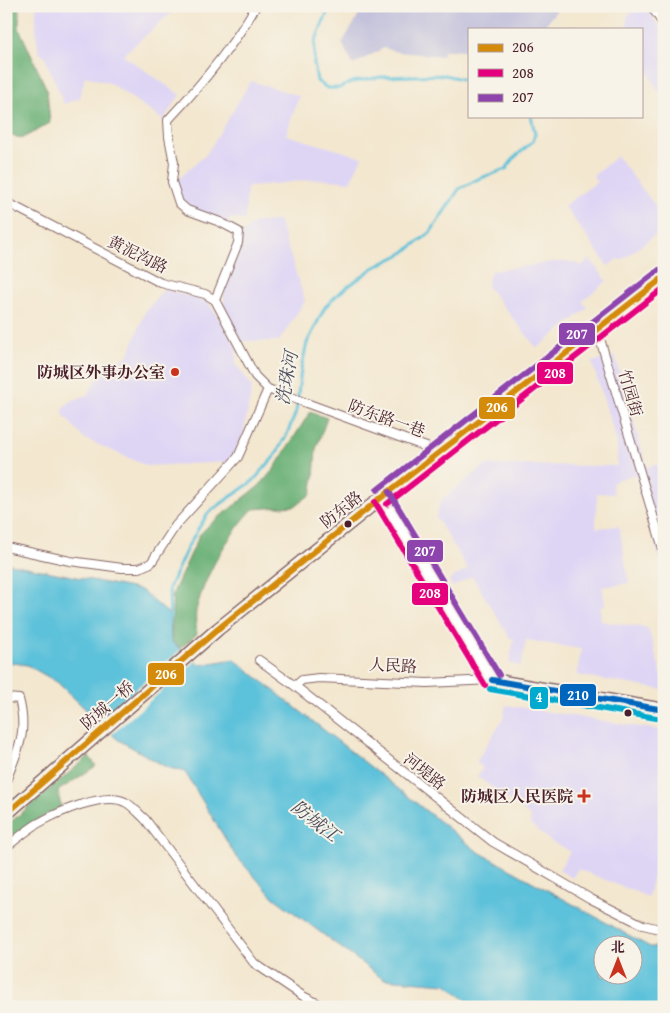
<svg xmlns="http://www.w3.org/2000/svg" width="670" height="1013" viewBox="0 0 670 1013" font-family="'Gentium Book Plus','Noto Serif SC',serif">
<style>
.built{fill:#ded5f5}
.industrial{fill:#c3c1db}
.forest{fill:#68af75;stroke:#596750}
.water{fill:#5cc1da;stroke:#537082;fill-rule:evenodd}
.pier{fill:#f3e7cf}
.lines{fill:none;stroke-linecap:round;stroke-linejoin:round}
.stream{stroke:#5cc1da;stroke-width:3}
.street-casing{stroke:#856564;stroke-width:10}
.primary-casing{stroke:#856564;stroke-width:15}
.street{stroke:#fff;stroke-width:8}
.primary{stroke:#fff;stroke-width:12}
.bus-1-casing{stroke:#f7f3e8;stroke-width:10}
.bus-2-casing{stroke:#f7f3e8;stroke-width:10}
.bus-3-casing{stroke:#f7f3e8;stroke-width:10}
.bus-4-casing{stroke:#f7f3e8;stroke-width:10}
.bus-5-casing{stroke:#f7f3e8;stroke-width:10}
.bus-1{stroke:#d48b09;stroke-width:6}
.bus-2{stroke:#e5007d;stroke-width:6}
.bus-3{stroke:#8e44ad;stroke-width:6}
.bus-4{stroke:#0065bd;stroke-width:6}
.bus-5{stroke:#00a9ce;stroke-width:6}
.poi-dot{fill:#c8321e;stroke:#f7f3e8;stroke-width:2}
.bus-dot{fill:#4a1f2b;stroke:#f7f3e8;stroke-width:2}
.labels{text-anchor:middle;stroke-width:4;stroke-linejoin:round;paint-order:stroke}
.street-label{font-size:16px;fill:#4a1f2b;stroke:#f7f3e8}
.poi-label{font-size:16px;font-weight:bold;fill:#4a1f2b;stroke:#f7f3e8;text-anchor:end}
.water-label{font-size:18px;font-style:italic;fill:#4f5060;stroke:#f7f3e8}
.line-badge{stroke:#f7f3e8;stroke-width:2}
.badge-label{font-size:14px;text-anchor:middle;font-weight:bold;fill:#fff}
</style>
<rect width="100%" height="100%" fill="#f7f3e8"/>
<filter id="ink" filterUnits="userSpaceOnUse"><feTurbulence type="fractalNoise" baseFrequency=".02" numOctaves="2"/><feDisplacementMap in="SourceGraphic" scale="10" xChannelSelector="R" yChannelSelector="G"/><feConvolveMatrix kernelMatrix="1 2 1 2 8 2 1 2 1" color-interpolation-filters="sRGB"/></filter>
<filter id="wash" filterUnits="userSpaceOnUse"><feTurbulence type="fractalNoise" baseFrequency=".0096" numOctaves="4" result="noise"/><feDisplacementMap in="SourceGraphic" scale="20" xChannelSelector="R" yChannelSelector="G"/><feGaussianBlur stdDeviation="1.12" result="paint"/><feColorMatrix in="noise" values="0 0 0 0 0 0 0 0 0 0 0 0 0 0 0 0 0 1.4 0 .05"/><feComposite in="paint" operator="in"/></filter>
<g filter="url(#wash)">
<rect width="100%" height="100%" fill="#f3e7cf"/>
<!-- built -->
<path class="built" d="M36,6H177V8L123,55L180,95L163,120L110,83L85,76L80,98L64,104L44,55L39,53L36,33Z
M641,6H645L664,34V101L641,60V29H627V16Z
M251,81L299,96L286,135L362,157L350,182L318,179L247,187L245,220L230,218L229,224L191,207L179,196L175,182L206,155Z
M617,156L664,217V228L621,261L619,258L608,266L564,206L597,182L593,176Z
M279,221L305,301L279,341H239L224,312V293L230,270L240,249L241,236L248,227L257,222Z
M590,259L607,281L582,301L588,308L537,348L487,286L491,271L553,262H574L581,266Z
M164,289L208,302L236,346V364L252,387L243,435L228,462L147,466L83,438L63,414L64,407L71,401L87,395L98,378L129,354L145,312Z
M615,356L647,467L664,463V573L635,474L617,480L612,484L614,494L597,493L596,528L619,526L629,583L602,587L605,605L600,607L601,621L648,628L664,684V690L577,675L581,649L526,640L521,666L509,664L514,639L510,638L472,576L453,587L449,580L468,569L436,517L441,500L485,465L617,466V442L592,362Z
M506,705L664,731V826L648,897L578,869L572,878L559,870L570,851L552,842L530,824L531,817L477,776L483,768L476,762L503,719Z"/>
<!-- industrial -->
<path class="industrial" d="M358,6H560L542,29H469V51L444,50L442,56L398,52L384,48L353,65L342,43L358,17Z"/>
<!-- forest -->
<path class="forest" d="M6,6H19V28L47,90L50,123L23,138L6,135Z
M310,412L327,418L316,449L314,477L311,494L295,506L253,509C227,537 205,574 196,611C195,618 196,627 197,634L181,648L171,641L173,593L200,534L208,526L259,486L274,469Z
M89,756L96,766L58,791L61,807L33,822L6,840V826Z"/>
<!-- water -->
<path class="water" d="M6,563L141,590L170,615L171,641L200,665L234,659L477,851L650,947H664V1007H475L446,984L383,979L273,897L235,855L185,772L166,767L117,739L57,682L27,665L6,662ZM602,946H632V976H602Z"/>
<!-- pier -->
<path class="pier" d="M183,648L197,660L110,736L97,723Z"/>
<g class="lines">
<!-- stream -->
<path class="stream" d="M330,6L315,42L314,63L317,81L327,88H339L352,82L381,77L445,75L469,81
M170,618L169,588L188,546L208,513L253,481L275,456L287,434L296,412L301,369L307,343L325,307L338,294L373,268L403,253L430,233L459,189L478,179L506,169L515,157L533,141L535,134L531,116"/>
</g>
</g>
<g filter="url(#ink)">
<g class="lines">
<!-- street casing -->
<g class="street-casing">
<path id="street" d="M651,6L664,25
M6,202L161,283L205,294L215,300L255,376L268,389L440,452
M215,300L238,243L239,232L220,222L187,210L179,203L172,182L174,163L169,137L168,120C201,85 232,48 256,6
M597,329L664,552
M6,547L70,561L122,568H139L151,563L176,525L238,457L268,389
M259,660L295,686L493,842L591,899L643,925L664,930
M295,686L302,680L319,678L427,683L492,680
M6,698L19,699C28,734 18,749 6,781
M6,847C17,839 27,830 37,824C56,813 105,791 125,802C132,805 139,814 145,819L254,963L303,996L325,1007"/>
</g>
<!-- primary casing -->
<g class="primary-casing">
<path id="primary" d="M382,497L492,680L664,710
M6,814L218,629L382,497L664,277"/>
</g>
<!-- street -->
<use href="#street" class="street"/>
<!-- primary -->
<use href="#primary" class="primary"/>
<!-- bus-1 casing -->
<g class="bus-1-casing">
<path id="bus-1" d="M6,814L218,629L382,497L664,277"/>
</g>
<!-- bus-2 casing -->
<g class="bus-2-casing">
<path id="bus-2" d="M375,502L485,685
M387,504L664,288"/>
</g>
<!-- bus-3 casing -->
<g class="bus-3-casing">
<path id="bus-3" d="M377,490L659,270
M389,492L499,675"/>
</g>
<!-- bus-4 casing -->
<g class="bus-4-casing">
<path id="bus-4" d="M492,680L664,710"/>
</g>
<!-- bus-5 casing -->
<g class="bus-5-casing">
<path id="bus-5" d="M490,689L662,719"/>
</g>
<!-- bus-1 -->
<use href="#bus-1" class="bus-1"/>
<!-- bus-2 -->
<use href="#bus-2" class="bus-2"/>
<!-- bus-3 -->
<use href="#bus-3" class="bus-3"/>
<!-- bus-4 -->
<use href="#bus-4" class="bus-4"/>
<!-- bus-5 -->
<use href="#bus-5" class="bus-5"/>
</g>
</g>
<!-- markers -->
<g class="poi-dot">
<circle cx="175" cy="372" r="5"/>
<path d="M581.5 788.5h5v5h5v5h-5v5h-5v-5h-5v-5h5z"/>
</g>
<g class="bus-dot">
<circle cx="348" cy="524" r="4.5"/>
<circle cx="628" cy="713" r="4.5"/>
</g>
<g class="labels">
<!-- street labels -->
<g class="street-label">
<text transform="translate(138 254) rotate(26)" y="6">黄泥沟路</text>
<text transform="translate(631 393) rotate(74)" y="6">竹园街</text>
<text transform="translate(387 418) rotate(20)" y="6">防东路一巷</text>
<text transform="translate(341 509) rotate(-39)" y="6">防东路</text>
<text transform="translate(393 665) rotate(3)" y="6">人民路</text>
<text transform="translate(107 705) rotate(-41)" y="6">防城一桥</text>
<text transform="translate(425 771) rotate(38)" y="6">河堤路</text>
</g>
<!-- poi labels -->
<g class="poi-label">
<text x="165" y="378">防城区外事办公室</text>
<text x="573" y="802">防城区人民医院</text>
</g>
<!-- water labels -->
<g class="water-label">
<text transform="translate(287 378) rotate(-80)" y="6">洗珠河</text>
<text transform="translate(315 821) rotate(38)" y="6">防城江</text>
</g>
</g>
<g class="line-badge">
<rect x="558" y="322" width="38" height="24" rx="5" fill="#8e44ad"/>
<rect x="536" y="361" width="38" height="24" rx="5" fill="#e5007d"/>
<rect x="478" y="396" width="38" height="24" rx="5" fill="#d48b09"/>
<rect x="406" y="539" width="38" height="24" rx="5" fill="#8e44ad"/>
<rect x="411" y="582" width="38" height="24" rx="5" fill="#e5007d"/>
<rect x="147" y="662" width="38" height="24" rx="5" fill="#d48b09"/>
<rect x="559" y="683" width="38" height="24" rx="5" fill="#0065bd"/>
<rect x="529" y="686" width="20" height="24" rx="5" fill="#00a9ce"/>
</g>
<g class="badge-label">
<text x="577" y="339">207</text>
<text x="555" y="378">208</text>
<text x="497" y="412">206</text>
<text x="425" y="556">207</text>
<text x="430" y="598">208</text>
<text x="166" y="679">206</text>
<text x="578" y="700">210</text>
<text x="539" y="702">4</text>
</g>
<!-- margin -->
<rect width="670" height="1013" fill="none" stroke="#f7f3e8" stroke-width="25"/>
<!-- legend -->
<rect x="468" y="28" width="175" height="90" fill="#f7f3e8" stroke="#b29e9c"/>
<rect x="478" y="44" width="25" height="8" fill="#d48b09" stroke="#b29e9c"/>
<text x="512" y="52" font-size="15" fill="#4a1f2b">206</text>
<rect x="478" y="69" width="25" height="8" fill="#e5007d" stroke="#b29e9c"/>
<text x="512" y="78" font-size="15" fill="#4a1f2b">208</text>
<rect x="478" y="94" width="25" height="8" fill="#8e44ad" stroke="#b29e9c"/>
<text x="512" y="102" font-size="15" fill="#4a1f2b">207</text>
<!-- north arrow -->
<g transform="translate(618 960)"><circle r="24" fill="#f7f3e8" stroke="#b29e9c"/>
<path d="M0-4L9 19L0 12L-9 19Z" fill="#c8321e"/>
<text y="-8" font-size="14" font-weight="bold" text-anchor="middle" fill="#4a1f2b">北</text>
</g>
</svg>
